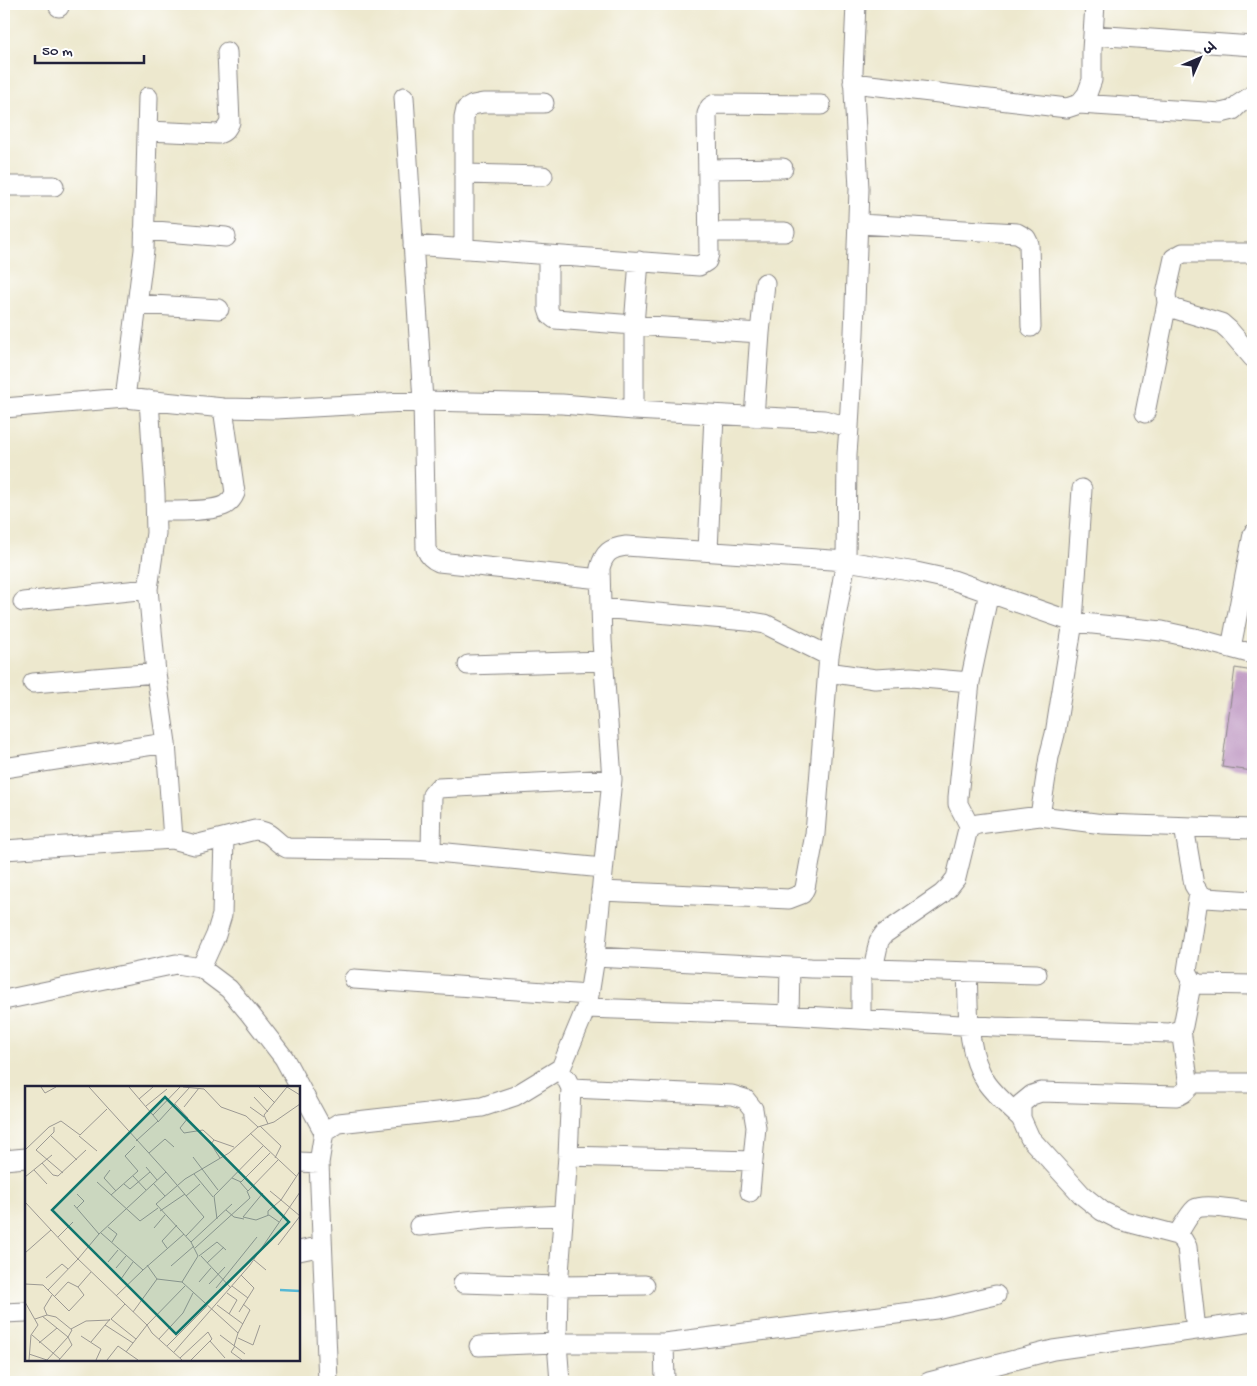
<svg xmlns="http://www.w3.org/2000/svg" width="1257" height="1386" viewBox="0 0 1257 1386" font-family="'Gochi Hand','Playpen Sans Deva',sans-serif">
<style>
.building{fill:#bd96c1}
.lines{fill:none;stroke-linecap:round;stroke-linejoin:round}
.minor-casing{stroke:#888584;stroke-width:21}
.minor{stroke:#fff;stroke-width:19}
.inset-river{fill:none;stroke:#56b8d5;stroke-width:2.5}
.inset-road{fill:none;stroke:#9c9993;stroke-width:1}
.view{fill:#0f766e;fill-opacity:0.15;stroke:#0f766e;stroke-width:2.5}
.inset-edge{fill:none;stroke:#22223b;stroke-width:2.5}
</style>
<rect width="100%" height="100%" fill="#fff"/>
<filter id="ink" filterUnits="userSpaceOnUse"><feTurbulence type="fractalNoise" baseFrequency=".02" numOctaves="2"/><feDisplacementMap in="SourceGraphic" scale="10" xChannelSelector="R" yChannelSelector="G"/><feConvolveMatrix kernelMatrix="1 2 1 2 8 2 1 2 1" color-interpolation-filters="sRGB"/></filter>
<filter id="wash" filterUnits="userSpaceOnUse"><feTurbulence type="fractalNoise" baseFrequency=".0096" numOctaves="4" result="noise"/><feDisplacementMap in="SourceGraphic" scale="20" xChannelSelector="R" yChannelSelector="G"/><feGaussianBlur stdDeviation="1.12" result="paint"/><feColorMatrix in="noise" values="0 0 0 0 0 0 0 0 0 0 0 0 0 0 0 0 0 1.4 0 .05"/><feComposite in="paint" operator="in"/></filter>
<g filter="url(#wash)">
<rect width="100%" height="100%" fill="#ede8ce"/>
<g id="blocks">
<!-- building -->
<path class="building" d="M1235,668L1253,671V771L1222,767Z"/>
</g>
</g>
<g filter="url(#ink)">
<use href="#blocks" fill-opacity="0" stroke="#888584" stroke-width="1"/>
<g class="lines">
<!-- minor casing -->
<g class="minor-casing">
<path id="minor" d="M59,7V4
M1093,35L1253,46
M853,83L1067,108L1079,104L1087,94L1092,80V50L1095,4
M404,97L423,401L426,549C429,556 432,559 439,562L600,579
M1079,104L1221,113L1233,110L1239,104L1253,95
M148,131L218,134C225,132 227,128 230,122L227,52
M708,169L783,168
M464,174L543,176
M4,186H54
M859,224L1017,233L1026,238L1029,244L1031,327
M144,230L226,237
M709,232H785
M413,245L699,266L707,261L709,254L707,114L710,107L715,104L821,105
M464,249V118L466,109L473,105L483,103H544
M1253,253H1183L1174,258L1166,294L1167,303L1175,309L1221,323L1229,330L1253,358
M548,255V309L550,315L555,319L634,325L760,333
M137,304L219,309
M125,398L144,250L148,97
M4,408L125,398L223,408L276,409L423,401L562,404L634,410L824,420L849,427L847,454L846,561L829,656L815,834L805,888L802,894L789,899L601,891
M634,410V325L639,261
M1145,413L1167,303
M754,417L760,333L765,283
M849,427L854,333L859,189L853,72L856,4
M156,511C172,511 212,512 225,505C230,502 233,498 235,493L223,408
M708,551L714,415
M23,602L148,589
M601,608L747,621L765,624L829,656
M1231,648L1253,534
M468,665L604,661
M828,672L875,679L911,677L970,682
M33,683L156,673
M4,768L166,743
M1040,816L1049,757L1055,734L1073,622L1082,489
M970,827L958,804V797L970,682L989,592
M1184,827L1194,885L1199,893L1206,898L1253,901
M173,839L195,845L255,830C272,831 274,842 287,848L416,850L603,868
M4,850L173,839L166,743L156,673L148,589L156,533L155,493L149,400
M431,851L432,795L438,788L612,779
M1199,893L1187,971L1192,980L1198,984L1253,985
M595,957L811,968L873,969L1037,974
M201,968L216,935L222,915L224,838
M873,969L879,941L884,934L942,894L949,887L956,878L967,833L970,827L978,824L1040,816L1103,824L1253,829
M967,972C969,1008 965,1049 986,1082C994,1094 1010,1108 1021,1118
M354,979L589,995
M4,1000L176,964L201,968L229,989L250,1014L284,1058L324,1132
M586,1008L789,1015L995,1027L1170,1033L1181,1030L1183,1026L1192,980
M789,1015L790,967
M861,1019V969
M1181,1030L1189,1086
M566,1078L571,1088L732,1095L745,1099L753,1109L756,1127L750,1192
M568,1156L753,1161
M4,1160L26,1158
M299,1162L319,1163
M419,1226L483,1219L563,1215
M1177,1235C1182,1228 1189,1214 1195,1209C1205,1203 1241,1211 1253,1212
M299,1251L322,1246
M463,1283L558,1286L645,1285
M4,1313L26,1312
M1196,1330L1187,1247L1183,1240L1177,1235L1120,1220L1102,1211L1082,1195L1030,1138L1021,1118V1104L1032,1095L1041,1092L1176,1096C1184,1095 1188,1087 1194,1083H1253
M664,1343L665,1382
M479,1346L557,1343H664L936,1309L996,1295
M328,1382L319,1163L324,1132L339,1123L482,1107L515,1096L561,1068L586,1008L589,995L595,957L612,779L602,641L600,568C604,553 610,548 626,546L846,561L916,572L953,580L1073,622L1162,631L1194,638L1253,654
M560,1382L557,1343L558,1286L568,1156L571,1088
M929,1382L1053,1350L1253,1322"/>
</g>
<!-- minor -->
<use href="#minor" class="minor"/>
</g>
</g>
<!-- overview -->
<g transform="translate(25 1086)">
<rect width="275" height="275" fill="#ede8ce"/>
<path class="inset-river" d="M255,204L275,205"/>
<path class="inset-road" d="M16,1L20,7L31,1M64,1L141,86M104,1L133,35L111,55M158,1L179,3L196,21L221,30L233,41M234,1L250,17M262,1L275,9M229,11L243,26M114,13L128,1M150,18L163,32L155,42L159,47L178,44L189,54L209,61M121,20L142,3M159,21L174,2M225,21L239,31M128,29L155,1M133,36L165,1M243,38L239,29L262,1M235,40L256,60L250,72M29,41V46L11,64L38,87M225,47L271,90M25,49L52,74M54,50L72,65M189,54L186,58L195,72M0,64L24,41L36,35L55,49L82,23M124,67L140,53L149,61M168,71L193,104M17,77L28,89L33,90L61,64M121,81L132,94M9,84L22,98M85,84L79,92L91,105M169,88L188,111M108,90L121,104M0,91L27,69M207,92L216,96L245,67M72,96L115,135L133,122M215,96L223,105L253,74M128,97L140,110M99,98L105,103L125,86M238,107L218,131L231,134L244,129L254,136M86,109L113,85L100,70L110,60M161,110L175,98M0,116L26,144M49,119L74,148M52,122L59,115L52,108M201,124L209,131L219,133M135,125L160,108M243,129V125L256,114L245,105M275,130L256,114L275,85M192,133L189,110L238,60M83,141L92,148L87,156M129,142L140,129M76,147L118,184L91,210M33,151L48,136M166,156L207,118M253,159L275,130M142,162L137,155L152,139M170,162L225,112L222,105M0,167L26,144L53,173L74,148L141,86L179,131L161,150M174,170L192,156L201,164M176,170L206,202M229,174L241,184M83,176L93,164M182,177L199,161M122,179L132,193M146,180L169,160M91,182L101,170M118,184L159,148M21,192L37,178L43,183M96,193L108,176M174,196L186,182M0,198L18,199L44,225L59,209L53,201M184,198L200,181M207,200L223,212M191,202L232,151M23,204L53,173L122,239L160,200M202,207L212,214L204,228M29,211L43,196L53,201L66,186M0,216L13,239L6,249L4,274M100,218L86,233L111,253M192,219L218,238M108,226L132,193L157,196M214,226L229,202L216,189M22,229L19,222L27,209M17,230L43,251M10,233L22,229L31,231L47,244L43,251L47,259L34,274M80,239L108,257M122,239L127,247L157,274M46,243L61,235L85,234M213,247L225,224L218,218M7,249L35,273M195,249L220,268M56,250L76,263L71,274M213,252L228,259L235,239M134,253L158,227L168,207M185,255L200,272M66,256L85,233M14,257L32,242M142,260L182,220M209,260L213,247L157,196L173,170L166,156L131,118L160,93L204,67L233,41L249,36L275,18M210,260L206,266L217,274M101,266L122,239M149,266L225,179L275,106M4,268L22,274L43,251M155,272L183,246L187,253L166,274M82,274L93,260L113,274"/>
<path class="view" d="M140,11L264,136L151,248L27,124Z"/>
<rect width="275" height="275" class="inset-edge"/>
</g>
<!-- margin -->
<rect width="1257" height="1386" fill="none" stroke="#fff" stroke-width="20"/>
<!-- north arrow -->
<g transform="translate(1200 58) rotate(45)" stroke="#ffffff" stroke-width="4" paint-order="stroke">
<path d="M0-4L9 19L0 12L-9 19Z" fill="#22223b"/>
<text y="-8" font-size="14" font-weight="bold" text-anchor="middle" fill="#22223b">उ</text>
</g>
<!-- scale -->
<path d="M35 55v8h109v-8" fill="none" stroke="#22223b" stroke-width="2.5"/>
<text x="42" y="55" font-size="15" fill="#22223b" stroke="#ffffff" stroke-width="4" paint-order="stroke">50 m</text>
</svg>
